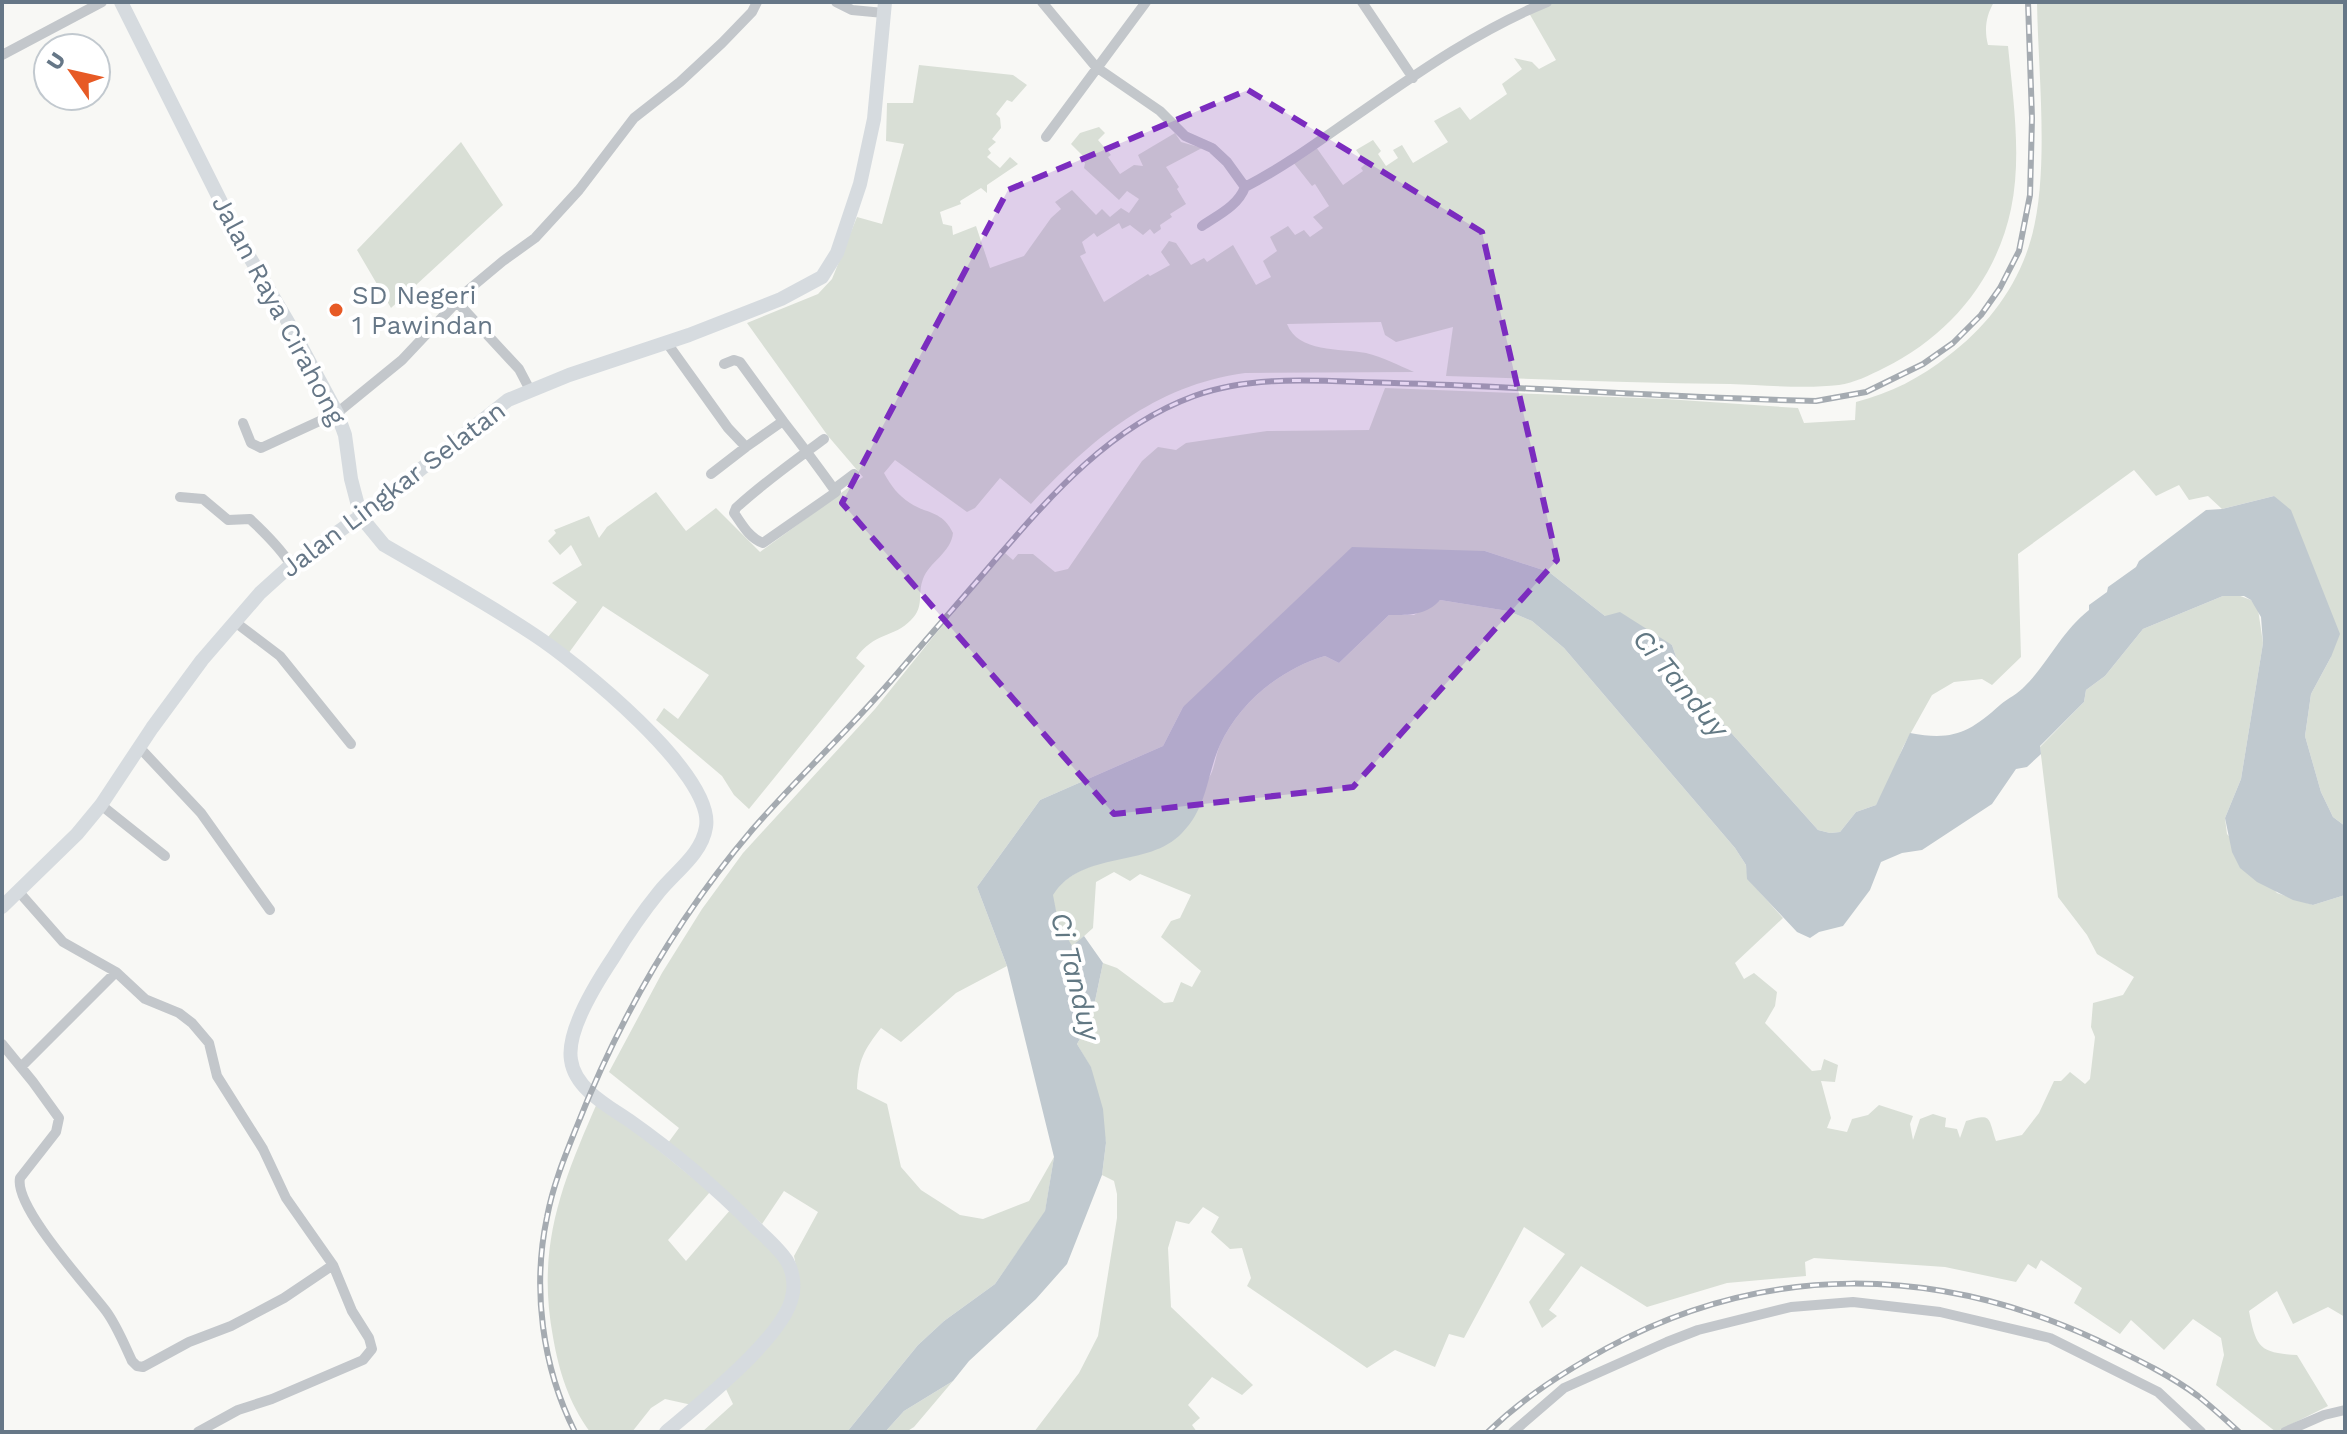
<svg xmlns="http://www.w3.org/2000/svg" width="2347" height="1434" viewBox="0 0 2347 1434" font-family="'Work Sans',sans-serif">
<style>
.green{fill:#d9dfd6}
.water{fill:#c0c9cf}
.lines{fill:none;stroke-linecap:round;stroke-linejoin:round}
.street{stroke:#c3c7cb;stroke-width:10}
.secondary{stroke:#d6dbdf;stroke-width:14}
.rail-casing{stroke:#a5abb1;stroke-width:6}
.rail{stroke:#fff;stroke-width:3;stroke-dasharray:9;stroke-linecap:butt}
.marked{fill:#7b2cbf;fill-opacity:0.2;stroke:#7b2cbf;stroke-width:6;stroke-dasharray:16 10;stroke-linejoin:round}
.poi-dot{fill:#e75a25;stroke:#fff;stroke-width:3}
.labels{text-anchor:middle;stroke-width:8;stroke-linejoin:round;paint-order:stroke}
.poi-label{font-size:26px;fill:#667787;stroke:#fff;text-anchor:start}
.street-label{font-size:26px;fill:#667787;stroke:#fff}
.water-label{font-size:28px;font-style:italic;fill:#627883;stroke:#fff}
</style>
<rect width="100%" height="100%" fill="#f8f8f5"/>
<!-- green -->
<path class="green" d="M1555,2H1994C1986,16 1984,29 1988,45L2008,46C2013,98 2022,157 2011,209C1996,280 1949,336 1884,368C1870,375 1854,383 1839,385C1805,389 1764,385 1730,384C1635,383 1540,379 1446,376L1453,327L1396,342L1385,335L1381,322L1287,324C1298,353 1340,348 1366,353C1383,357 1398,365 1414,372L1245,373C1155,385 1090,440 1031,504L1000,478L975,508L967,512L895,460L884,473C891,486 898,495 910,503C926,514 942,510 953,533C951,553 929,562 923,579C917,595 925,606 911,620C894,638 874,632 856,658L865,666L749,809L734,795L722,776L656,720L664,708L678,719L709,675L603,606L568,654L548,637L577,602L552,583L582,565L571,545L560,555L548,541L556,533L554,530L589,516L599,538L607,527L656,492L686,531L716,508L760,552L863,477L828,436L747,323L818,294L832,279L857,217L882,224L904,144L886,141L887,103H913L919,65L1013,75L1027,85L1012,102L1007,100L996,114L1000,118L1001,128L992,139L996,142L988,149L991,153L987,157L1000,168L1010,157L1018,164L987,185V193L981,188L960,201L961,204L940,212L943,224L952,226L953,235L976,226L990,268L1024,256L1051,218L1061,209L1055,202L1072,190L1096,215L1102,209L1110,217L1121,208L1129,213L1139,199L1127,191L1119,200L1084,168L1085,163L1081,160L1084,157L1071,144L1080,133L1099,127L1105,133L1098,140L1111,155L1108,157L1120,174L1134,165L1143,166L1138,155L1175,133L1181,142L1202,148L1166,167L1179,187L1177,189L1186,204L1170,214L1172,217L1160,225L1161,229L1154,234L1150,229L1143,235L1130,225L1122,229L1119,223L1097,237L1094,233L1082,242L1086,253L1080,256L1104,302L1148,274L1150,276L1170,265L1161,252L1169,241L1176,243L1191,265L1204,258L1207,262L1233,245L1256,285L1271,277L1263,261L1277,251L1270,237L1288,226L1295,235L1304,230L1310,237L1323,228L1313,217L1329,206L1315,184L1312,186L1293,162L1316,147L1343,185L1363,171L1361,168L1366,163L1356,150L1373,140L1381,151L1378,154L1386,166L1398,158L1393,150L1402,145L1413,163L1448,142L1434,121L1460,107L1470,120L1507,94L1502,84L1522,69L1514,58L1532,62L1539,69L1556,60L1529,13Z
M2037,2H2345V826L2333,817L2321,792L2305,736L2311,694L2331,657L2274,496L2222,509L2208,496L2189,500L2179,485L2156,496L2134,470L2018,554L2021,657L1992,685L1982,679L1954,682L1932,695L1903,747L1891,777L1876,805L1856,812L1840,832L1830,833L1818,830L1684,680L1672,645L1605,616L1549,572L1485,551L1183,707L1163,746L1040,800L977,887L1007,966L956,993L901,1042L881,1028C864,1050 858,1060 857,1089L887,1104L901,1167L921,1190L960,1215L983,1219L1029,1201L1054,1157L1045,1212L995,1284L944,1321L918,1345L847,1432H702L733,1404L724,1385L756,1358L799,1282L794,1256L818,1212L784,1191L762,1224L700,1168L668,1143L679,1128L609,1072L662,973L702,909L743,853L875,709L933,637L1005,553L1013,560L1018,554H1033L1055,572L1068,569L1142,461L1158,447L1176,450L1186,443L1267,431L1369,430L1385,388L1666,399L1798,408L1804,423L1855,420L1856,402C1891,393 1920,378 1948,356C1987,327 2018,286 2031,239C2050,173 2038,72 2037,2Z
M461,142L503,205L391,308L357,250Z
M2235,594L2251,600L2258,609L2263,643L2241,779L2225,818L2227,834L2277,893L2313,905L2345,895V1317L2328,1307L2293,1324L2277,1291L2249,1311C2256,1347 2259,1353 2297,1355L2328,1406L2276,1432L2216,1385L2224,1355L2221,1338L2193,1319L2164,1350L2131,1320L2120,1334L2074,1303L2082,1288L2041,1260L2036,1269L2028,1264L2016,1282L1945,1267L1814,1258L1805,1262L1806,1276L1727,1283L1647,1307L1581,1266L1549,1310L1557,1316L1542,1328L1529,1302L1565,1254L1524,1227L1464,1338L1449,1334L1435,1367L1395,1350L1367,1368L1247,1286L1251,1278L1242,1248L1230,1249L1211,1232L1219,1217L1203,1207L1189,1224L1176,1221L1168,1248L1171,1307L1253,1385L1242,1395L1212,1377L1188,1405L1200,1418L1192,1425L1197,1432H1034L1079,1373L1098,1336L1117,1218V1194L1114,1181L1102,1175L1106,1143L1091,1068L1077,1044L1091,1020L1103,963L1117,968L1164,1003L1173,1002L1181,982L1192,987L1201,971L1161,937L1171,921L1180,918L1191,895L1140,874L1130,881L1114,872L1096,882L1093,928L1072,947L1058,921L1052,895C1070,868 1103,862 1132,855C1140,853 1149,853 1155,847C1168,833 1203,790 1211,774C1215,765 1216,754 1220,745C1240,702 1281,669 1325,656L1339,663L1389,615H1414L1440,600L1508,611L1532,621L1564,648L1735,848L1746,865L1748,879L1783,918L1735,963L1744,979L1754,973L1777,992L1775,1006L1765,1023L1812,1071L1821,1070L1824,1059L1838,1065L1835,1082L1821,1081L1831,1118L1827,1128L1847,1132L1852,1119L1868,1115L1879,1105L1913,1116L1910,1124L1913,1140L1920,1119L1933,1114L1946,1118L1945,1127L1957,1129L1960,1138L1966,1121C1992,1113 1988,1117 1996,1141L2022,1135L2039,1113L2054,1081H2061L2070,1072L2085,1084L2090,1079L2095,1037L2091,1027L2093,1003L2123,995L2134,977L2097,954L2087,935L2058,897L2040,747L2084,702L2086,690L2105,676L2143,629L2223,596Z
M598,1101L710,1192L668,1240L686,1261L731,1209C745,1222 775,1246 784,1262C812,1306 720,1378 692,1405L665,1399L651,1408L632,1432H590C569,1403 559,1372 553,1337C536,1246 562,1183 598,1101Z
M953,1381L914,1427L906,1432H885L904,1411Z"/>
<!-- water -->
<path class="water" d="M2274,496L2291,510L2340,634L2331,657L2311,694L2305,736L2321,792L2333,817L2345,826V895L2313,905L2293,900L2257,882L2240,868L2232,852L2225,818L2241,779L2263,643L2261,617L2251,600L2244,596H2223L2143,629L2105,676L2086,690L2084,702L2040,746L2041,754L2027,767L2016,769L1992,804L1922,850L1902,853L1881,862L1870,890L1843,926L1819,932L1810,938L1797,932L1747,879L1746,865L1735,848L1564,648L1532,621L1508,611L1440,600C1426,616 1408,615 1389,615L1339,663L1325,656C1281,669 1240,702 1220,745C1206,777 1208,806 1182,833C1148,869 1083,849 1053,895L1058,921L1072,946L1084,936L1103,963L1091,1020L1077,1044L1091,1067L1103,1109L1106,1143L1102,1175L1067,1264L1036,1299L969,1361L953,1381L904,1411L885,1432H847L918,1345L944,1321L995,1284L1045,1211L1054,1157L1007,966L977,887L1040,800L1163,746L1183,707L1352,547L1485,551L1549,572L1605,616L1620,612L1672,645L1684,680L1818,830L1830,833L1840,832L1856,812L1876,805L1910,733C1952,741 1969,733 2000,705C2008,698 2018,694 2025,686C2049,662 2062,631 2089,610V605L2107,592L2108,587L2136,567L2139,561L2206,510L2222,509Z"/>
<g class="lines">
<!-- street -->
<path class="street" d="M836,2L852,10L884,13
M1042,2L1096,67L1160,111L1185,136L1212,148L1227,162L1245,187C1278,170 1308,149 1338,128C1405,82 1471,33 1547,2
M1362,2L1413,78
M2,55L102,2
M1046,137L1146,2
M1202,226C1218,215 1238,206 1245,187
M457,302L519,369L530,390
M667,343L728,428L746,447L783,421C801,444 819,468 836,492L763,543C749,538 742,524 734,513L736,508C763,483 794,461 824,439
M724,364L734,360L740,362L783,421
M243,423L251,443L261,448L337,413L402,360L467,291L503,261L535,238L579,190L634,118L680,82L722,43L752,12L757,2
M711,474L746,447
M834,489L854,474
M180,497L203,499L228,520L250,519C264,532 281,549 291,565
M235,622L280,656L351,744
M139,747L201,813L270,910
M101,805L165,856
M19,892L63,942L116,972L145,999L179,1013L192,1023L209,1043L217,1076L263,1149L286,1198L333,1265L352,1311L369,1338L372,1349L363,1360L272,1399L238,1410L198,1432
M2,1044L33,1082L59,1118L56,1132L20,1178C14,1207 87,1286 106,1311C117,1326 124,1344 132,1361L137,1366L143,1367L189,1342L231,1326L284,1298L333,1265
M21,1067L116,972
M1513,1432L1564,1388L1667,1342L1698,1330L1791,1307L1853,1302L1940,1312L2050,1338L2158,1392L2201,1432
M2285,1432L2324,1415L2345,1410"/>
<!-- secondary -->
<path class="secondary" d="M121,2L243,246L288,322L337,413L345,435L351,479L361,517L384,545C434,574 485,602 533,634C576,662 715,774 706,827C702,854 675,872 659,892C642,913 627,935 613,958C597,982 566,1031 571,1060C575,1089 608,1106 630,1121C674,1152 714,1186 753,1225C764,1236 779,1248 787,1261C793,1271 795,1286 792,1297C784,1337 698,1405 666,1432
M2,907L77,834L101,805L152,728L202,660L260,593L291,565L372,508L508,400L569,375L689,335L781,299L822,277L837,253L860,184L874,119L885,2"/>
<!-- rail casing -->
<g class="rail-casing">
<path id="rail" d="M575,1432C542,1367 532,1288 547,1217C553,1185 565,1156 577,1126C619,1019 677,918 752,830C798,777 850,729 896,675C929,636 963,598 996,559C1053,493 1110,427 1194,396C1257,373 1328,382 1394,383C1534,387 1675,398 1816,401L1866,392L1923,364L1953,343L1981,315L2000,288L2019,251L2030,195L2032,118L2028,2
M1488,1432C1524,1397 1564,1372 1607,1348C1766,1262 1935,1265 2097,1340C2132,1357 2167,1373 2198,1396C2212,1407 2226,1420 2239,1432"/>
</g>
<!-- rail -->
<use href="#rail" class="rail"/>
</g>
<!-- marked area -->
<path class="marked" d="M1248,90L1482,232L1557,560L1353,787L1114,814L842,503L1008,190Z"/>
<!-- markers -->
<circle class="poi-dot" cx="336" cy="310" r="8"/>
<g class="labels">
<!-- poi labels -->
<g class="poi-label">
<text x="352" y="304">SD Negeri<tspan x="352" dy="30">1 Pawindan</tspan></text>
</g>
<!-- street labels -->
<g class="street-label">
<text transform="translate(279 310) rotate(62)" y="9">Jalan Raya Cirahong</text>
<text transform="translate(393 489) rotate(-37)" y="9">Jalan Lingkar Selatan</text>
</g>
<!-- water labels -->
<g class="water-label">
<text transform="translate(1681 683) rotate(50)" y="10">Ci Tanduy</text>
<text transform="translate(1076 976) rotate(76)" y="10">Ci Tanduy</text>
</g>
</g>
<!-- border -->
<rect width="2347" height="1434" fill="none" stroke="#667787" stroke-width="8"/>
<!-- north arrow -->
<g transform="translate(72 72) rotate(304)"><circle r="38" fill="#ffffff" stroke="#c2c9cf" stroke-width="2"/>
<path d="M0-6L14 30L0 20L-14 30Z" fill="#e75a25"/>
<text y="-12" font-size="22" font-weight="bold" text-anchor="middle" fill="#667787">U</text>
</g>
</svg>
